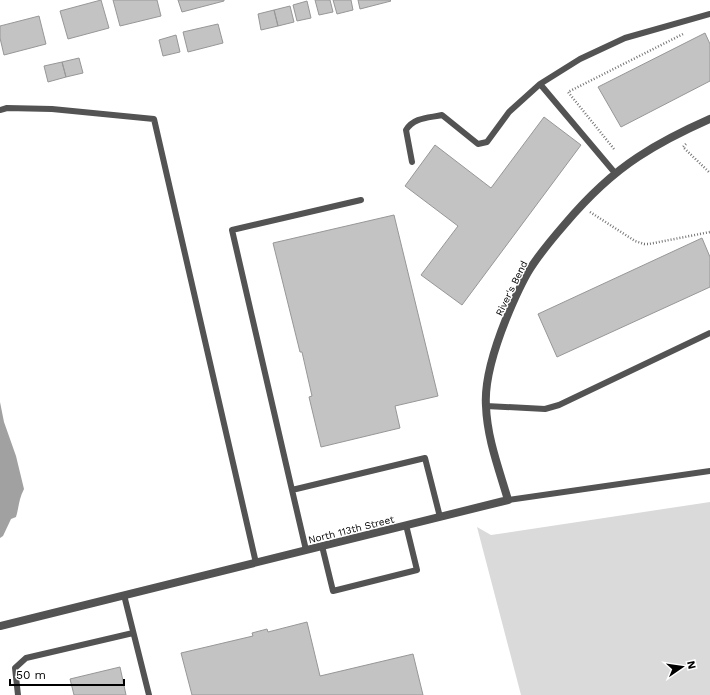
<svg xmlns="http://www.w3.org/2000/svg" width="710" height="695" viewBox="0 0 710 695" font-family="'Work Sans',sans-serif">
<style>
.green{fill:#dadada}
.water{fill:#a1a1a1}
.building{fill:#c3c3c3;stroke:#979797}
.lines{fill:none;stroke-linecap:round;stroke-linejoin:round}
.path{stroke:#757575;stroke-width:2.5;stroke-dasharray:1 2;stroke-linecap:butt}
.lane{stroke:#535353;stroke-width:6}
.street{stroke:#535353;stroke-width:8}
.labels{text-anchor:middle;stroke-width:3;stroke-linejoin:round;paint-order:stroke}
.street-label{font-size:10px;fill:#000;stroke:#fff}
</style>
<rect width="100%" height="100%" fill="#fff"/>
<!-- green -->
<path class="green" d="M710,502V695H521L477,527L491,535Z"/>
<!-- water -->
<path class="water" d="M0,402L4,422L16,456L24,489C19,498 19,507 16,517L11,519L3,536L0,538Z"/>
<!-- building -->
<path class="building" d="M101,0L109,28L68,39L60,11Z
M113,0H157L161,16L120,26Z
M178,0H224V1L182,12Z
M315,0H330L333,12L319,15Z
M333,0H351L353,10L337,14Z
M358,0H390L391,1L360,9Z
M307,1L311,18L297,21L293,5Z
M290,6L294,22L278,26L274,10Z
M274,10L278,26L261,30L258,14Z
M39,16L46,44L4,55L0,38V26Z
M218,24L223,43L188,52L183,32Z
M705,33L710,44V81L621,127L598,87Z
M176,35L180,52L163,56L159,40Z
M79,58L83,73L66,77L62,62Z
M62,62L66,77L48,82L44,66Z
M544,117L581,145L462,305L421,275L458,226L405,186L435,145L491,188Z
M394,215L438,396L395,406L400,428L321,447L309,397L312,396L302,352H300L273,243Z
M702,238L710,257V287L557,357L538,314Z
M307,622L320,676L413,654L423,695H192L181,653L253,636L252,633L267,629L268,632Z
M120,667L126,695H74L70,679Z"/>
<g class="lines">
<!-- path -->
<path class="path" d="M686,144L683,147L710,173
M614,149L568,92L683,34
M590,212L635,241L644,244H649L710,232"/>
<!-- lane -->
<path class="lane" d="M540,84L615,173
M0,110L7,108L52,109L154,119L256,563
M412,162L406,130C414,117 429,118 442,115L478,144L487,142L509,112L540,84L580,59L625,38L710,14
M486,406L545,409L559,405L710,333
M292,490L232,230L361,200
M508,500L710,471
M322,546L333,591L417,570L406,525
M306,550L292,490L425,458L440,517
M124,595L149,695
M18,695L15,668L26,658L133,633"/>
<!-- street -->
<path class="street" d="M0,626L508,500C499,469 487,438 486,406C484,378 496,344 506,319C513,302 520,285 530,269C540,253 552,239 565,224C587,198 609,176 638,157C661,142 685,130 710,119"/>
</g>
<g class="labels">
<!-- street labels -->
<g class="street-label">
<text transform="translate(511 288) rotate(-64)" y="4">River's Bend</text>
<text transform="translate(351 529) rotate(-14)" y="4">North 113th Street</text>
</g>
</g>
<!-- north arrow -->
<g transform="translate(682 667) rotate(77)" stroke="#ffffff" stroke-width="3" paint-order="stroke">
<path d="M0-3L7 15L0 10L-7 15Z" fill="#000000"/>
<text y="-6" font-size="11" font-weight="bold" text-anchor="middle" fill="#000000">N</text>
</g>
<!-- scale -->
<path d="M10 679v6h114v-6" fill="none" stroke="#000000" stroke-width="2"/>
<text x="16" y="679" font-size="12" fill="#000000" stroke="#ffffff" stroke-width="3" paint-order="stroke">50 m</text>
</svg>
